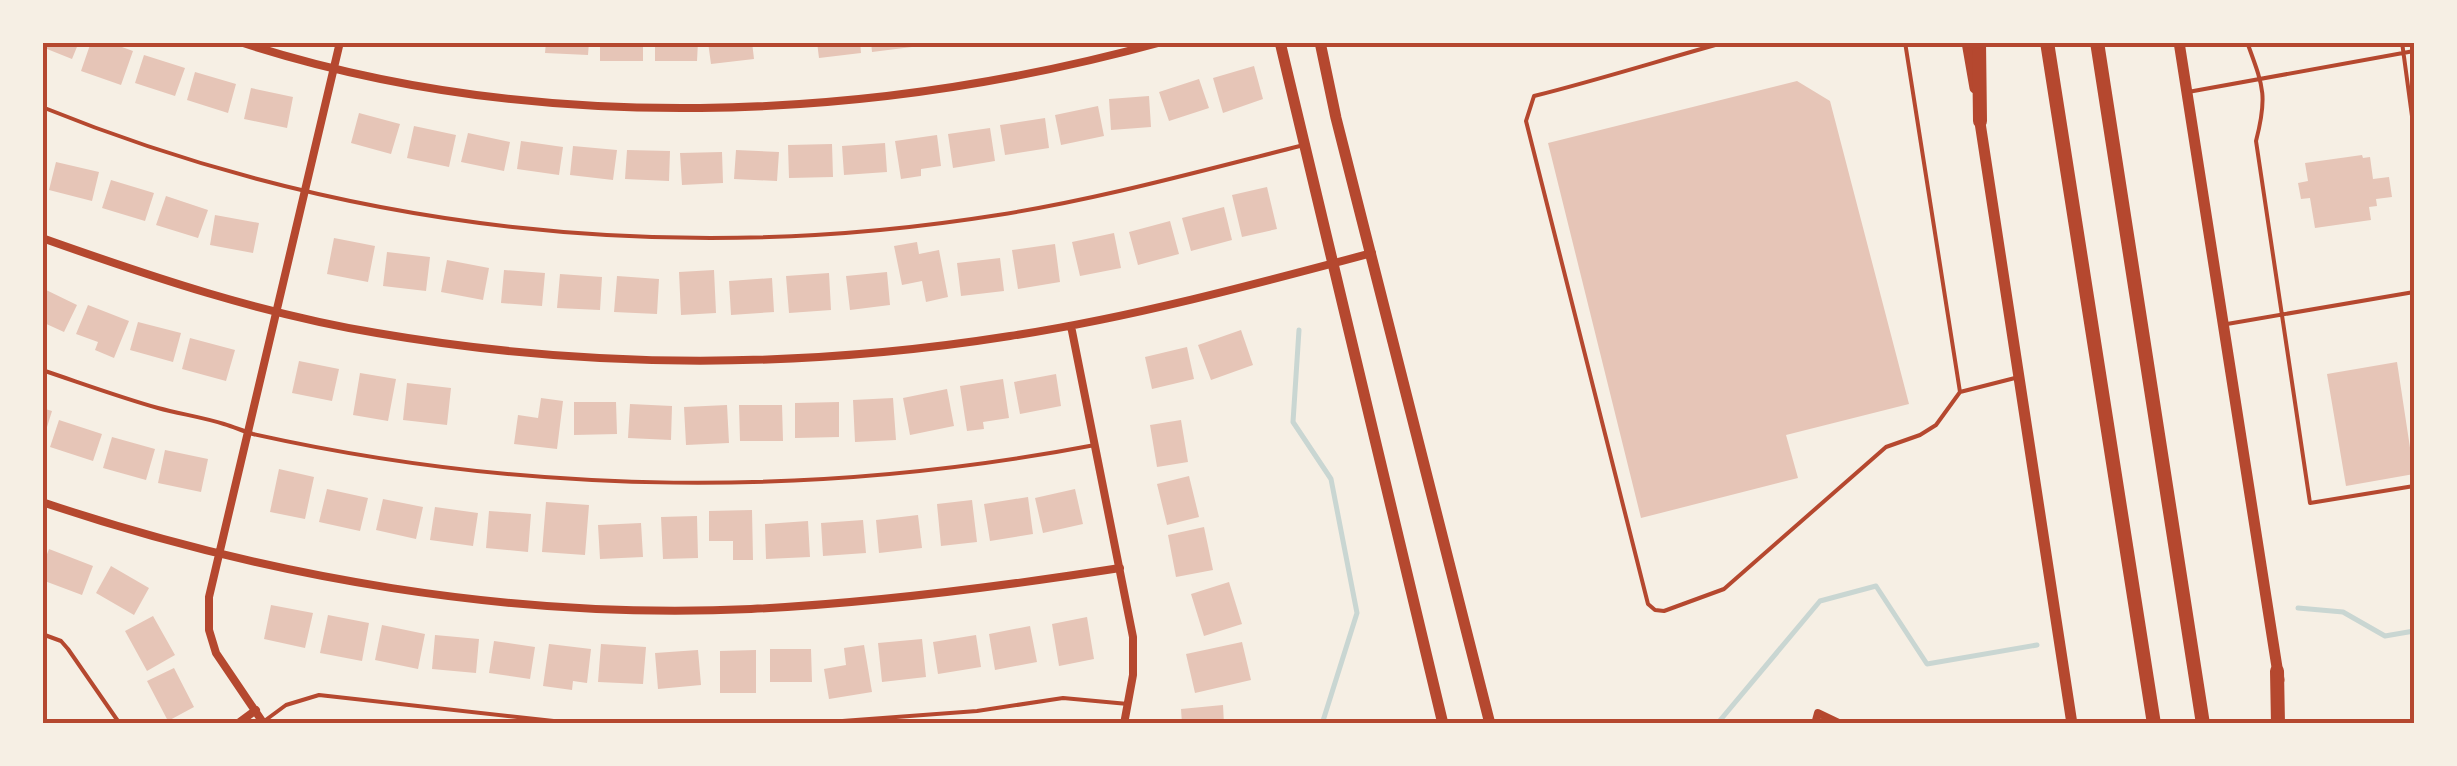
<svg xmlns="http://www.w3.org/2000/svg" width="2457" height="766" viewBox="0 0 2457 766" font-family="Montserrat,sans-serif">
<style>
.lines{fill:none;stroke-linecap:round;stroke-linejoin:round}
.stream{stroke:#c9d6d2;stroke-width:5}
.building{fill:#e6c5b7}
.service{stroke:#b5482f;stroke-width:4}
.minor{stroke:#b5482f;stroke-width:8}
.secondary{stroke:#b5482f;stroke-width:11}
.motorway{stroke:#b5482f;stroke-width:14}
.neatline{fill:none;stroke:#b5482f;stroke-width:4}
</style>
<rect width="100%" height="100%" fill="#f6efe4"/>
<g class="lines">
<!-- stream -->
<path class="stream" d="M1299,330L1293,422L1331,479L1357,613L1322,724
M2298,608L2343,612L2385,636L2414,631
M1717,724L1820,601L1876,586L1927,664L2037,645"/>
</g>
<!-- building -->
<path class="building" d="M42,42H79L72,59L42,47Z
M91,42H108L133,51L121,85L81,71Z
M546,42H589L588,55L545,53Z
M600,42H643V61H600Z
M655,42H698L697,61H655Z
M708,42H752L754,59L711,64Z
M817,42H860L861,53L819,58Z
M871,42H912V47L872,52Z
M144,55L185,68L175,96L135,83Z
M1254,66L1263,99L1223,113L1213,78Z
M195,72L236,84L228,113L187,100Z
M1199,79L1209,108L1169,121L1159,92Z
M1797,81L1830,101L1909,404L1786,435L1798,478L1641,518L1548,143Z
M251,88L293,97L287,128L244,119Z
M1149,96L1151,127L1111,130L1109,99Z
M1098,106L1104,136L1061,145L1055,115Z
M359,113L400,124L391,154L351,143Z
M1045,118L1049,148L1005,155L1000,125Z
M414,126L456,135L449,167L407,158Z
M990,128L995,161L953,168L948,134Z
M468,133L510,142L504,171L461,162Z
M937,135L941,166L921,169V176L901,179L895,141Z
M521,141L563,147L559,175L517,169Z
M885,143L887,172L844,175L842,146Z
M832,144L833,177L789,178L788,145Z
M573,146L617,150L613,180L570,175Z
M627,150L670,151L669,181L625,179Z
M736,150L779,152L777,181L734,179Z
M722,152L723,183L682,185L680,153Z
M2362,155L2363,158L2370,157L2373,179L2389,177L2392,197L2376,199L2377,206L2369,207L2371,220L2315,228L2310,198L2301,199L2298,183L2308,181L2305,163Z
M56,162L99,172L92,201L49,190Z
M111,180L154,193L145,221L102,208Z
M1267,187L1277,229L1242,237L1232,195Z
M166,196L208,210L198,238L156,225Z
M1224,207L1232,240L1191,251L1182,218Z
M215,215L259,223L253,253L210,245Z
M1170,221L1179,254L1138,265L1129,232Z
M1114,233L1121,268L1080,276L1072,242Z
M334,238L375,246L368,282L327,274Z
M917,242L919,254L939,250L948,297L926,302L922,281L902,285L894,246Z
M1055,244L1060,282L1018,289L1012,250Z
M387,252L430,257L426,291L383,286Z
M1000,258L1004,291L961,296L957,263Z
M447,260L489,268L483,300L441,292Z
M504,270L545,273L542,306L501,303Z
M714,270L716,313L681,315L679,272Z
M887,272L890,305L850,310L846,276Z
M829,273L831,310L789,313L786,276Z
M560,274L602,277L600,310L557,308Z
M617,276L659,279L657,314L614,312Z
M772,278L774,312L731,315L729,281Z
M42,288L77,305L64,332L42,322Z
M88,305L129,321L114,358L95,350L98,342L76,334Z
M138,322L181,333L173,362L130,350Z
M1241,330L1253,365L1211,380L1198,345Z
M190,338L235,350L226,381L182,369Z
M1187,347L1194,379L1152,389L1145,357Z
M299,361L339,369L332,401L292,393Z
M2397,362L2414,474L2346,486L2327,374Z
M360,373L396,379L388,421L353,415Z
M1056,374L1061,406L1020,414L1014,382Z
M1003,379L1009,418L983,422L984,429L967,431L960,386Z
M407,383L451,388L447,425L403,420Z
M947,389L954,426L910,435L903,398Z
M541,398L563,401L557,449L514,444L518,415L538,418Z
M893,398L896,440L855,442L853,400Z
M574,402H616L617,434L574,435Z
M839,402V437L795,438V403Z
M630,404L672,406L671,440L628,438Z
M727,405L729,443L686,445L684,407Z
M739,405H782L783,441H740Z
M42,408L52,411L43,440L42,439Z
M59,420L102,434L93,461L50,447Z
M1181,420L1188,462L1157,467L1150,425Z
M112,437L155,449L146,480L103,468Z
M165,450L208,459L201,492L158,483Z
M279,469L314,477L305,519L270,512Z
M1189,476L1199,517L1167,525L1157,484Z
M327,489L368,498L360,531L319,522Z
M1075,489L1083,524L1043,533L1035,498Z
M1028,497L1033,534L990,541L984,504Z
M383,499L423,507L416,539L376,530Z
M972,500L977,542L941,546L937,504Z
M546,502L589,505L585,555L542,552Z
M435,507L478,513L473,546L430,540Z
M752,510L753,560H733V541H709V511Z
M489,511L531,514L528,552L486,548Z
M918,515L922,548L879,553L876,520Z
M697,516L698,558L663,559L661,517Z
M863,520L866,553L823,556L821,523Z
M808,521L810,557L766,559L765,524Z
M641,523L643,557L600,559L598,525Z
M1204,527L1213,570L1176,577L1168,535Z
M49,549L93,566L82,595L42,580V567Z
M111,566L149,588L134,615L96,593Z
M1229,582L1242,624L1204,636L1191,594Z
M271,605L313,613L305,648L264,639Z
M328,615L369,623L362,661L320,653Z
M153,616L175,655L147,671L125,631Z
M1087,617L1094,659L1059,666L1052,624Z
M382,625L425,634L418,669L375,660Z
M1030,626L1037,662L995,670L989,634Z
M435,635L479,639L476,673L432,669Z
M976,635L981,667L938,674L933,642Z
M922,639L926,677L882,682L878,643Z
M494,641L535,647L530,679L489,673Z
M1242,642L1251,680L1195,693L1186,654Z
M549,644L591,649L587,683L573,681L572,690L543,686Z
M601,644L646,647L643,684L598,682Z
M864,645L872,692L829,699L824,669L846,665L844,648Z
M770,649H811L812,682H770Z
M698,650L701,685L658,689L655,653Z
M756,650V693H720V651Z
M174,668L194,707L168,721L147,681Z
M1223,705L1224,724H1182L1181,709Z"/>
<g class="lines">
<!-- service -->
<path class="service" d="M1726,42C1661,60 1598,80 1534,96L1526,121L1648,604L1655,610L1664,611L1724,589L1886,447L1920,435L1936,425L1960,392L2015,378
M1905,42L1960,392
M2247,42C2263,86 2268,95 2256,141L2310,503L2414,486
M2402,42L2414,131
M2188,92L2414,51
M42,107C348,231 672,267 998,215C1100,199 1200,171 1300,146
M2227,324L2414,292
M42,370C81,383 119,397 158,408C180,414 202,417 224,424C234,427 243,431 253,434C530,496 817,498 1095,445
M42,634L61,641L68,649L120,724
M263,722L286,705L319,695L572,723L614,724
M802,724L977,711L1063,698L1128,704"/>
<!-- minor -->
<path class="minor" d="M240,42C533,137 867,123 1162,42
M42,238C152,277 262,314 377,333C586,369 801,369 1010,336C1129,318 1256,284 1372,253
M1071,326L1133,637V675L1124,724
M42,502C268,578 513,620 751,609C875,603 998,587 1120,568
M237,724L256,710
M264,724L216,653L209,630V597L340,42
M1815,724L1818,713L1841,724"/>
<!-- secondary -->
<path class="secondary" d="M1280,42L1443,724
M1320,42L1336,118L1490,724
M1967,42L1975,88
M2179,42L2279,680
M1979,116L2072,724"/>
<!-- motorway -->
<path class="motorway" d="M1979,42L1980,121
M2047,42L2154,724
M2097,42L2203,724
M2277,671L2278,724"/>
</g>
<!-- border -->
<rect width="2457" height="766" fill="none" stroke="#f6efe4" stroke-width="90"/>
<rect x="45" y="45" width="2367" height="676" class="neatline"/>
</svg>
